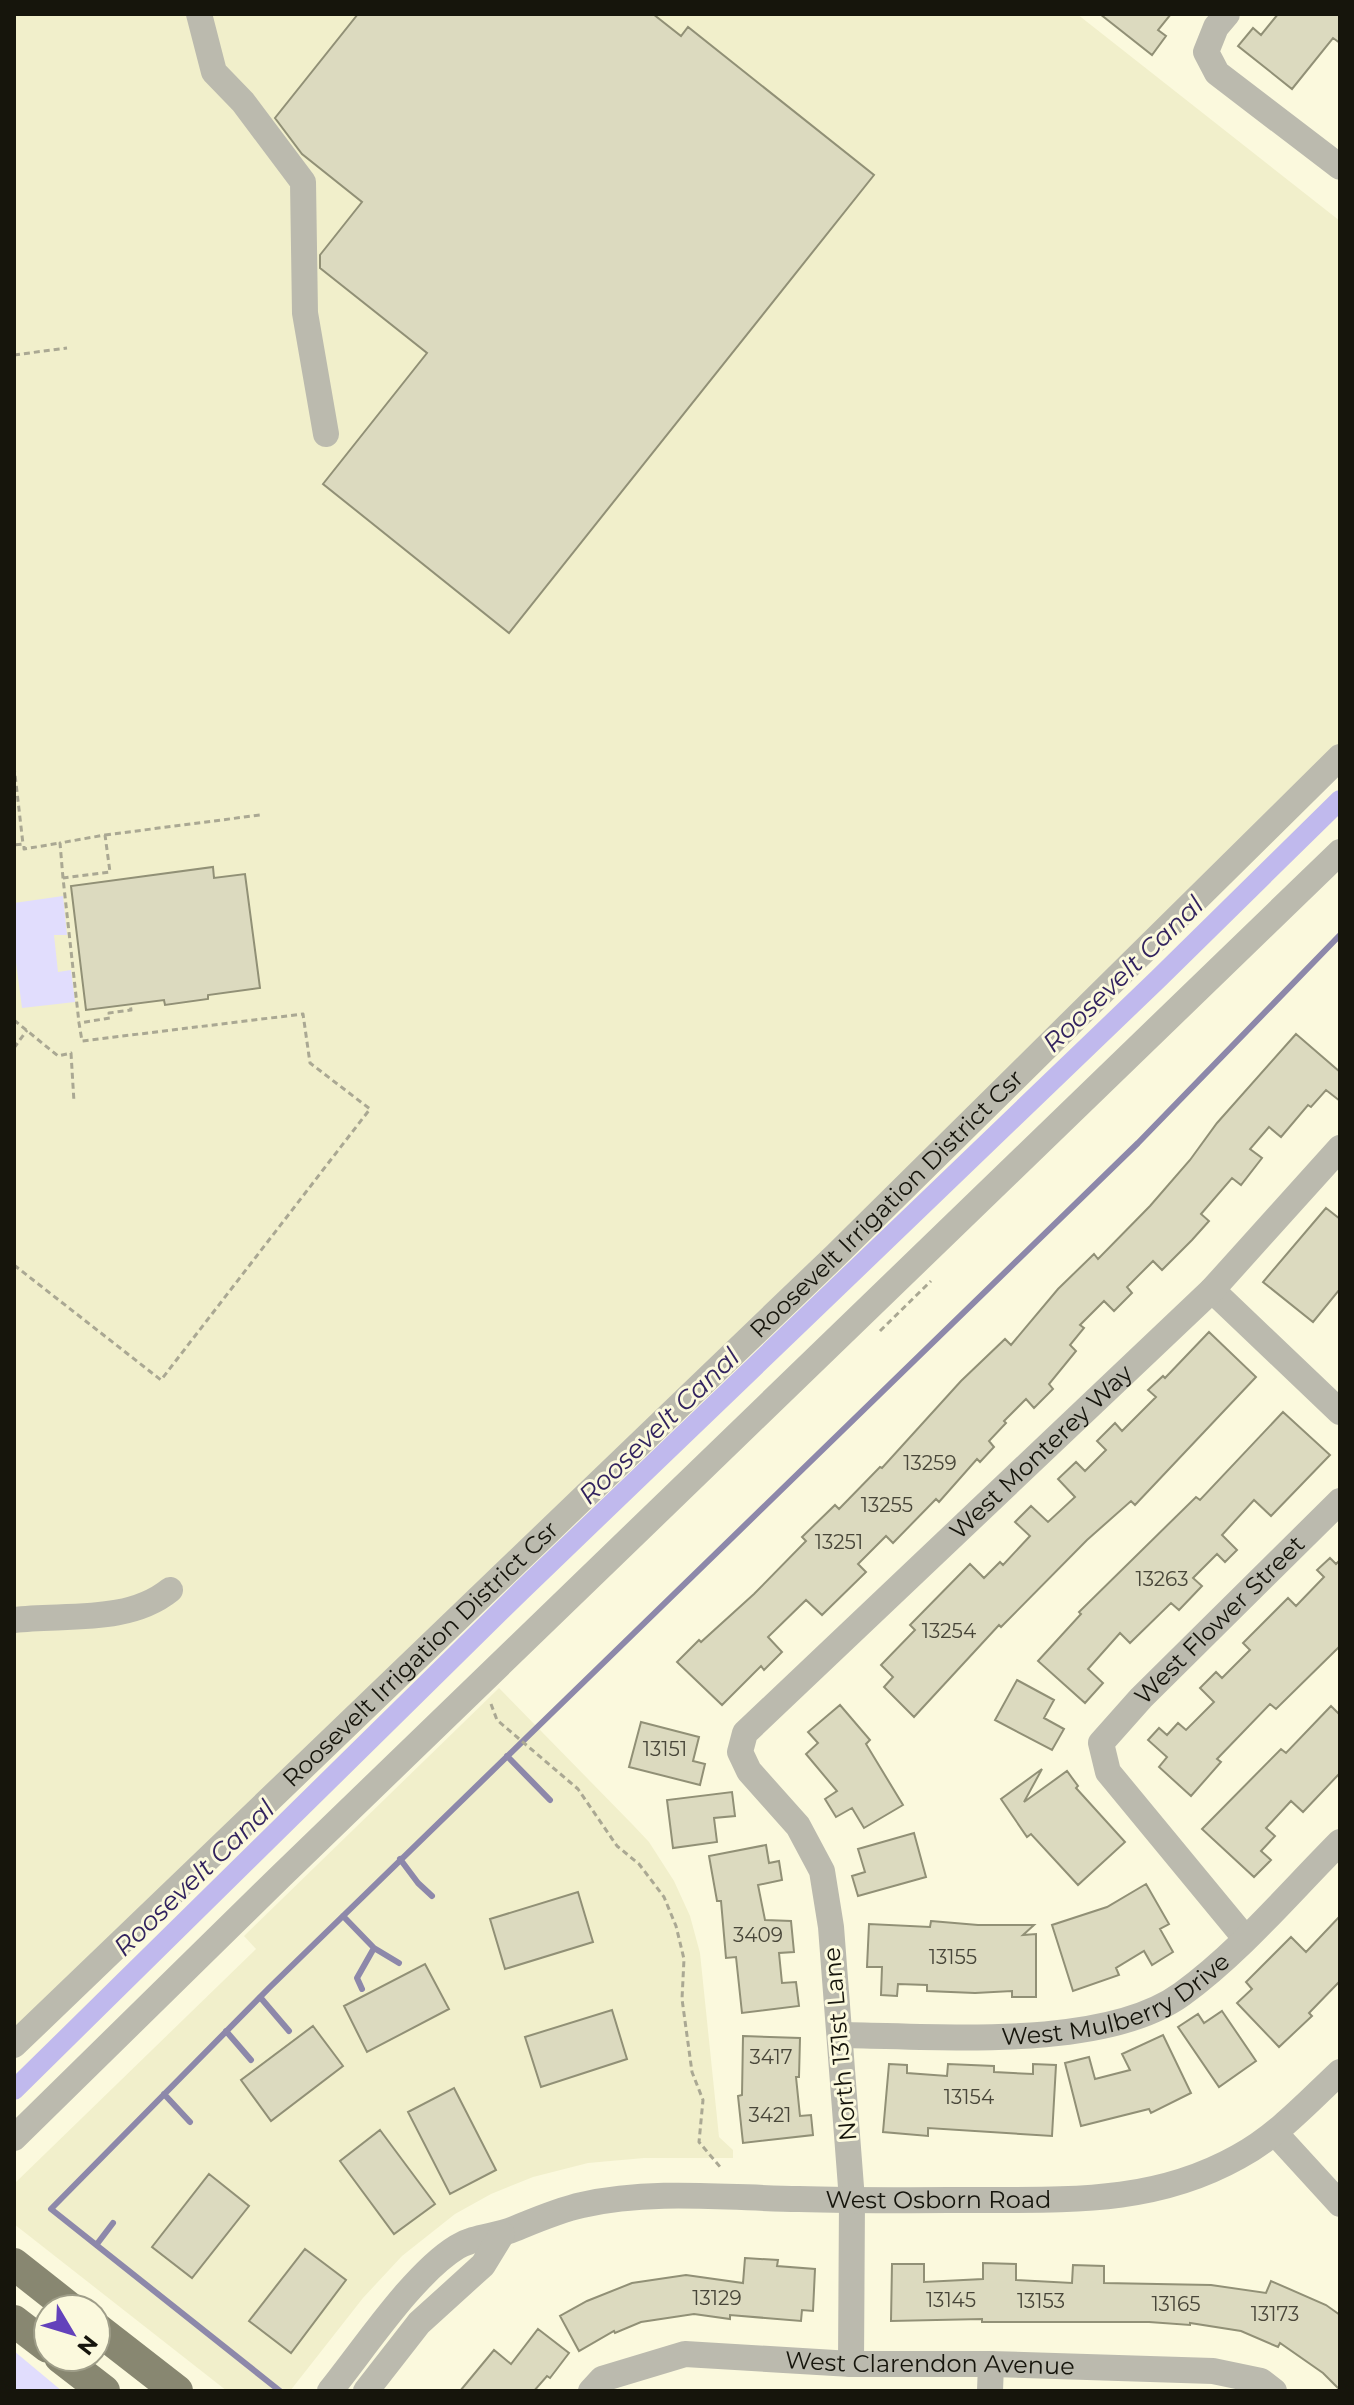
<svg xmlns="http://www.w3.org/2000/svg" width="1354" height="2405" viewBox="0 0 1354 2405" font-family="Montserrat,sans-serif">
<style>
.built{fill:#f1efcb}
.green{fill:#e1ddfd}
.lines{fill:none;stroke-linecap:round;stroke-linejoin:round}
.stream{stroke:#8d88aa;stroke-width:6}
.canal{stroke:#c0b9ed;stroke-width:20}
.building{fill:#dcdabf;stroke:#919076;stroke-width:2}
.path{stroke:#aaa893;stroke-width:3;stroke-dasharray:6 4;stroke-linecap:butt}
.minor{stroke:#bbbaae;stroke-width:26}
.major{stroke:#888771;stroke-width:32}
.labels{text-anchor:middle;stroke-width:6;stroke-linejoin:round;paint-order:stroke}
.number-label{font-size:20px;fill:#484639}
.street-label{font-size:24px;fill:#16150c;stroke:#fbf9dd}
.water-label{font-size:26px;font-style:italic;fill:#32235f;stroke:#fbf9dd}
</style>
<rect width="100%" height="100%" fill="#fbf9dd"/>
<!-- built -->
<path class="built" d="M14,14H1077L1340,221V749L14,2033Z
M499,1688L633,1825L649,1842L674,1881L690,1916L700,1953L719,2137L733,2150V2158H644L588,2163L533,2177L491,2194L455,2214L402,2256L363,2298L290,2391H227L14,2224V2184L256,1949L244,1936Z"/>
<!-- green -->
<path class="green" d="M63,896L67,935H54L58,972L71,970L75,1002L22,1008L14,947V903Z
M14,2351L62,2391H14Z"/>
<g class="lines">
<!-- stream -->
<path class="stream" d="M507,1756L550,1800
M400,1859L418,1883L432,1896
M343,1916L374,1948L399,1963
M362,1989L357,1978L374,1948
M260,1997L289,2031
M226,2031L251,2060
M164,2094L190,2122
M97,2244L113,2223
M280,2391L51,2209L269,1988L1138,1143L1340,935"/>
<!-- canal -->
<path class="canal" d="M14,2090L521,1591L1158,979L1340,800"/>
</g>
<!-- building -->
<path class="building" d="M358,14H653L681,36L688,27L874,175L509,633L323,484L427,353L320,268V255L362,202L302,154L275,118Z
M1100,14H1171L1158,30L1166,36L1152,55Z
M1278,14H1340V43L1333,38L1292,89L1238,46L1253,28L1261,35Z
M213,867L214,878L245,874L260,988L208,995V999L165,1005L164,1000L86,1010L71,886Z
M1296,1034L1340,1072V1101L1326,1090L1311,1107L1308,1105L1281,1137L1269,1127L1250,1149L1262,1158L1241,1185L1232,1178L1201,1214L1209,1221L1192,1240L1162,1270L1153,1261L1127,1287L1132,1293L1114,1311L1104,1301L1080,1325L1084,1328L1070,1345L1076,1351L1049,1384L1053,1389L1034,1408L1026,1399L1004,1421L1006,1423L989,1441L994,1447L980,1462L977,1459L939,1502L936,1499L893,1543L886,1536L858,1564L866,1572L822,1615L806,1600L768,1637L782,1652L764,1670L761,1666L722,1705L677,1662L699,1640L701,1642L754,1594L806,1541L802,1537L835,1505L839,1509L880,1467L882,1468L961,1381L1005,1339L1011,1345L1058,1289L1094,1254L1098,1259L1150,1206L1190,1160L1217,1123Z
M1326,1208L1340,1219V1289L1313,1322L1263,1282Z
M1209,1332L1256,1377L1135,1505L1131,1501L1087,1540L1001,1627L999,1625L914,1717L884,1687L893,1677L881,1665L915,1630L910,1625L970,1564L984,1578L1000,1562L1003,1565L1030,1536L1015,1522L1031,1506L1048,1522L1075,1497L1058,1479L1076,1462L1085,1471L1106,1450L1097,1441L1115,1423L1122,1431L1156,1397L1148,1390L1163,1376L1165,1378Z
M1283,1412L1330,1455L1271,1516L1254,1500L1222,1535L1237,1550L1225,1562L1217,1554L1193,1578L1202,1586L1179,1610L1171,1603L1130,1643L1120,1633L1088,1669L1103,1683L1085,1703L1038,1661L1081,1614L1079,1612L1196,1497L1200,1500Z
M1330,1558L1336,1564L1340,1560V1646L1276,1709L1270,1704L1217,1759L1221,1762L1191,1796L1159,1767L1167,1757L1148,1740L1159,1728L1167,1735L1178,1723L1186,1730L1214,1702L1200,1688L1216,1672L1222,1678L1250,1650L1243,1643L1288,1598L1296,1606L1324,1577L1317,1570Z
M1017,1680L1054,1700L1044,1718L1064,1729L1052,1750L995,1720Z
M840,1705L870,1740L866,1744L903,1805L864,1828L852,1808L836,1817L825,1799L837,1791L806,1754L818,1743L808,1732Z
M1331,1706L1340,1715V1773L1303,1812L1291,1801L1266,1828L1275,1836L1261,1851L1271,1860L1254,1877L1202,1829L1281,1749L1286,1753Z
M641,1722L699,1737L693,1761L705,1764L700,1785L629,1767Z
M1042,1769L1024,1802L1067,1771L1078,1786L1076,1788L1125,1842L1078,1885L1031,1834L1027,1837L1001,1799Z
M732,1792L735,1816L714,1818L717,1842L673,1848L667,1800Z
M914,1833L926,1877L858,1896L852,1876L865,1872L858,1849Z
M766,1845L769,1863L779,1861L782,1880L758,1885L765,1920L791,1921L794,1952L779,1953L782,1983L796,1982L799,2006L742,2013L736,1957L726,1958L721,1901H717L709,1856Z
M1146,1884L1169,1924L1160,1929L1173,1952L1152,1965L1144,1951L1116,1968L1119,1975L1073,1991L1052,1925L1107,1907Z
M578,1892L593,1942L505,1969L490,1919Z
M1340,1916V1981L1309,2013L1312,2016L1279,2047L1237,2003L1252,1989L1246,1982L1291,1937L1306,1952Z
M931,1921L978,1925H1034L1023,1935L1036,1934V1997H1012V1991L975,1993L927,1991V1985L898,1984L897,1996L881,1995L882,1967H867L869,1924L930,1927Z
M425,1964L449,2009L367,2052L344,2006Z
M612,2010L627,2059L541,2087L525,2037Z
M1222,2011L1256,2061L1219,2087L1178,2027L1198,2014L1204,2023Z
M313,2026L343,2066L271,2121L241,2080Z
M1163,2035L1191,2093L1151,2113L1149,2109L1081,2126L1065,2063L1089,2057L1095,2079L1130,2070L1122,2054Z
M743,2036L800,2038L799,2077H796L800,2116L811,2115L813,2135L743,2143L738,2096L742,2095Z
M889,2064L907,2065V2073L947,2076L948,2064L994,2066V2072L1033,2074V2064L1056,2065L1052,2136L928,2128V2136L883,2132Z
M454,2088L496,2170L450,2194L408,2112Z
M380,2130L435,2204L394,2234L340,2161Z
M209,2174L249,2206L192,2278L152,2247Z
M305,2249L346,2280L291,2353L249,2321Z
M745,2258L778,2260L777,2266L815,2269L813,2311L802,2310L801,2321L730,2315V2319L694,2314L641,2322L615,2333L614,2331L579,2351L560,2316L587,2301L632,2283L686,2275L743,2283Z
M983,2263L1016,2264V2280L1072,2283L1073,2265L1104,2266V2283L1211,2285L1266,2293L1271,2281L1326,2305L1340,2315V2390L1323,2373L1280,2343L1278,2347L1241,2331L1190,2323V2325L1149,2322H982V2319L891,2321L892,2264H924V2282L983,2279Z
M538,2329L569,2353L550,2378L547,2376L534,2391H460L494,2350L511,2364Z"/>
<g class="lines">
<!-- path -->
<path class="path" d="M14,355L67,348
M14,766L23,844L14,845
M105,835L260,815
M24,846V849L60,843
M63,878L60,843L105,835L110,872L63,878L79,1023
M14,1020L58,1056L71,1053L74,1102
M14,1048L27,1030
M14,1265L161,1380L370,1109L310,1063L303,1014L82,1041L79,1023L110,1018L109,1013L131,1010L130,1004
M880,1331L931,1281
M491,1704L497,1720L578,1789L617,1846L639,1864L664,1897L676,1926L684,1959L682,1999L692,2072L703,2100L699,2142L721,2168"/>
<!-- minor -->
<g class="minor">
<path d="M199,14L214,72L243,102L303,182L305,313L326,434"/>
<path d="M1227,14L1216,27L1206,52L1217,73L1340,167"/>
<path d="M1212,1290L1340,1412"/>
<path d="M14,1620C65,1614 128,1624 170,1590"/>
<path id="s1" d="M1245,1938L1108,1772L1101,1743L1141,1698L1340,1501"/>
<path id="s2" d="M840,2035C935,2036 1104,2051 1182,1994C1239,1953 1290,1892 1340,1842"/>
<path id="s3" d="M14,2045L835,1256L1340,757"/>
<path d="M1275,2133L1340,2204"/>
<path d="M14,2138L280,1877L1340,852"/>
<path id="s4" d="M851,2364L852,2200L831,1927L822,1871L798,1826L749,1771L740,1752L745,1733L1212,1290L1340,1148"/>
<path id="s5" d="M330,2391C364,2349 413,2274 457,2247C475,2236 495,2237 514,2229C536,2220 559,2210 582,2205C652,2189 728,2198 799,2199C865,2201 932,2200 998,2200C1083,2200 1161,2200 1238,2157C1277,2136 1308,2102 1340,2072"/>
<path d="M366,2391L419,2323L483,2265L502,2234"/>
<path id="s6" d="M591,2391L602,2379L685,2354L851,2364H991L1213,2371L1261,2381L1274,2391"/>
<path d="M990,2391L991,2364"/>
</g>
<!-- major -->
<path class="major" d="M14,2264L71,2309
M14,2321L48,2347
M96,2328L177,2391
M60,2357L104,2391"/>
</g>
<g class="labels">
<!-- number labels -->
<g class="number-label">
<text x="930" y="1470">13259</text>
<text x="887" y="1512">13255</text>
<text x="839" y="1549">13251</text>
<text x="1162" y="1586">13263</text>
<text x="949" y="1638">13254</text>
<text x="665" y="1756">13151</text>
<text x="758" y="1942">3409</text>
<text x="953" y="1964">13155</text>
<text x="771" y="2064">3417</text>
<text x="969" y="2104">13154</text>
<text x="770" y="2122">3421</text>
<text x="717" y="2305">13129</text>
<text x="951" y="2307">13145</text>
<text x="1041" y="2308">13153</text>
<text x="1176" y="2311">13165</text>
<text x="1275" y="2321">13173</text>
</g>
<!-- street labels -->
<g class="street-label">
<text dy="8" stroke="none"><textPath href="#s3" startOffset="1212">Roosevelt Irrigation District Csr</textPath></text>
<text dy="8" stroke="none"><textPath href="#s4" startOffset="1068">West Monterey Way</textPath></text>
<text dy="8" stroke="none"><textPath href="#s1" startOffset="416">West Flower Street</textPath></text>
<text dy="8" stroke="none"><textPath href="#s3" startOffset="564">Roosevelt Irrigation District Csr</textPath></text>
<text dy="8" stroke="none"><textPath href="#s2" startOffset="284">West Mulberry Drive</textPath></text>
<text transform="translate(840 2044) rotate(-95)" y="8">North 131st Lane</text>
<text dy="8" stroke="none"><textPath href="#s5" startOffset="682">West Osborn Road</textPath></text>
<text dy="8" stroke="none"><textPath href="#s6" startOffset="348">West Clarendon Avenue</textPath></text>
</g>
<!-- water labels -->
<g class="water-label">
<text transform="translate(1123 974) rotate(-44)" y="9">Roosevelt Canal</text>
<text transform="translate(659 1426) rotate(-44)" y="9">Roosevelt Canal</text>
<text transform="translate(194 1878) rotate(-44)" y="9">Roosevelt Canal</text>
</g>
</g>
<!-- border -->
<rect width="1354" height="2405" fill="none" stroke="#16150c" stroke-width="32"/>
<!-- north arrow -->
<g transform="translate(72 2333) rotate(128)"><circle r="38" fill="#fbf9dd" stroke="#9f9e89" stroke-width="2"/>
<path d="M0-6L14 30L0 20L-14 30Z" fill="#6342bb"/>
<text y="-12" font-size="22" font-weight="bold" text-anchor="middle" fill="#16150c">N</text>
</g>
</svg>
